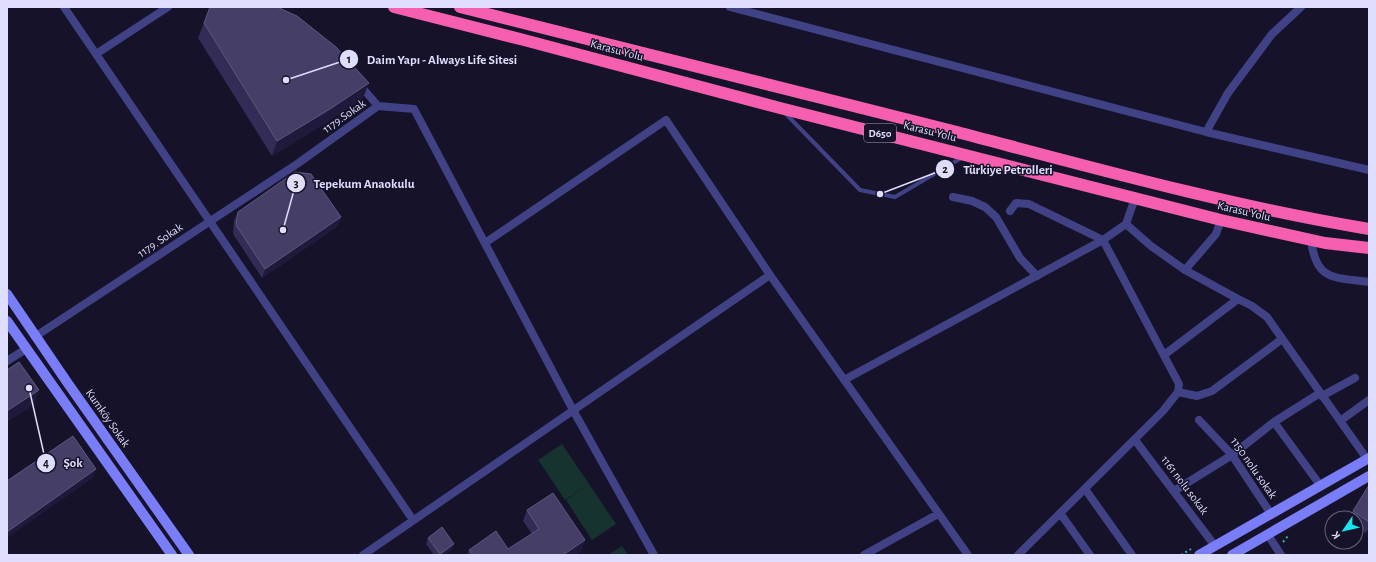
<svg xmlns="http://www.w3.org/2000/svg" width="1376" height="562" viewBox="0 0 1376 562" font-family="'Alegreya Sans',sans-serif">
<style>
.green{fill:#163330}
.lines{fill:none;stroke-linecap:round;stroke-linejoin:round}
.path{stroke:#38b5a7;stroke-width:2;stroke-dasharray:2 3;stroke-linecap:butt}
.lane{stroke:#404285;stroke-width:4}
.street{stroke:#404285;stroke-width:8}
.secondary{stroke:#797df7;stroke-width:10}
.highway{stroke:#f65fb0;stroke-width:12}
.wall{fill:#332c56}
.shaded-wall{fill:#1f1a3c}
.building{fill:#453f68;stroke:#5d587f}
.labels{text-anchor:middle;stroke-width:3;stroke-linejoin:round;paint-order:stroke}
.shield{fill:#151229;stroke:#a2a0bd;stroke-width:1}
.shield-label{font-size:11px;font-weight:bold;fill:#deddfd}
.street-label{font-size:12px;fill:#deddfd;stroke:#151229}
.leader{fill:none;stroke:#deddfd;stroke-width:1.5}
.callout-dot{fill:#deddfd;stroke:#151229;stroke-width:1.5}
.mark-label{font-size:12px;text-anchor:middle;font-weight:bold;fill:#111}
.callout-label{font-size:13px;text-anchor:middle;font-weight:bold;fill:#deddfd;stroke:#151229;stroke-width:3;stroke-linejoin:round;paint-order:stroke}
</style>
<rect width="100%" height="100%" fill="#151229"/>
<!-- green -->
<path class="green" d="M562,444L589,484L565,500L538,460Z
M589,484L616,524L592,540L566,500Z
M622,546L628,555H608Z"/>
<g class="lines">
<!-- path -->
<path class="path" d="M1283,542L1289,535
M1181,555L1191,549"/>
<!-- lane -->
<path class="lane" d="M786,114L860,190L895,197L963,157"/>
<!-- street -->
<path class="street" d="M64,7L413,520
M730,7L1206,132L1369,170
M96,54L168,7
M378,106L414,109L573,410L654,555
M1206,132L1228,93L1272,34L1301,7
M953,197L972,201L985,207L996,217L1020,258L1037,276
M1010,211L1016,203L1029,204L1103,240L1179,384L1178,392L1163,411L1018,555
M1126,224L1151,246L1185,270L1238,299L1252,306L1267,317L1367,459
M1311,240C1316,282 1335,277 1369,282
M485,243L666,120L770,275L968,555
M1185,270L1216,234L1221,220
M36,336L297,164L378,106L359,84
M1164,355L1238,299
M7,361L26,349
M844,380L1103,240L1126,224L1135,198
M1178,392L1197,396L1212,391L1282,339
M1322,396L1355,378
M1199,420L1232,455L1271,514
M1340,421L1369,400
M1274,422L1320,485
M1135,440L1215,546
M1085,489L1132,555
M1174,491L1232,455L1274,422L1320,393
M1060,513L1090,555
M1268,535L1281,555
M363,555L770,275
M864,555L938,514"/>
<!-- secondary -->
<path class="secondary" d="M7,294L69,385L189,555
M7,321L172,555
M1199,555L1369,458
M1232,555L1369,476"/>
<!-- highway -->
<path class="highway" d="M394,7L524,40L780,108L1221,220L1325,243L1369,248
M460,7C626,49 792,89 957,132C1094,168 1230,206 1369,229"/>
</g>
<!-- wall -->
<path class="wall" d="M210,7L363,98L324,124L272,156L198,38Z
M238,212L341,217L338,226L262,278L233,234L234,220Z
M1369,486V528L1366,533L1356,527V518H1350L1353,511Z
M527,510L581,551L575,555H467L469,550L508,549L532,534L523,521Z
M428,538L452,549L445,555H434L426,544Z"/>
<!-- shaded-wall -->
<path class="shaded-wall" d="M369,83L363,98L324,124L272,156L277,141Z
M341,217L338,226L262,278L265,269Z
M39,390L34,405L7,422V411Z
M96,469L94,477L7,538V532Z
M585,540L581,551L575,555H563Z
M454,544L452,549L445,555H440Z"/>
<!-- building -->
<path class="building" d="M210,7H277L297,16L336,47L369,83L330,109L277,141L204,23Z
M295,172L311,174L341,217L265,269L236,225L238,212Z
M19,362L39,390L7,411V370Z
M73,436L96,469L7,532V481Z
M1369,485V522L1353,511Z
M553,493L585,540L563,555H473L469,550L496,531L508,549L539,529L527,510Z
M442,527L454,544L440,554L428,538Z"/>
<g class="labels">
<!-- shield labels -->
<rect class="shield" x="864" y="124" width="32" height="18" rx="3"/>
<g class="shield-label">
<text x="880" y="137">D650</text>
</g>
<!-- street labels -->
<g class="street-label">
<text transform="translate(617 50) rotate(15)" y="4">Karasu Yolu</text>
<text transform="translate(344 116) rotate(-35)" y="4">1179.Sokak</text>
<text transform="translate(930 131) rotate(14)" y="4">Karasu Yolu</text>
<text transform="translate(1244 211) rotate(13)" y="4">Karasu Yolu</text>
<text transform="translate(160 240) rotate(-34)" y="4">1179. Sokak</text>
<text transform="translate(108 418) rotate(55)" y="4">Kumköy Sokak</text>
<text transform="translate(1254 468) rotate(55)" y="4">1150 nolu sokak</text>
<text transform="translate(1185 485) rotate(53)" y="4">1161 nolu sokak</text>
</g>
</g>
<!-- callouts -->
<path class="leader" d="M286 80L349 59M880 194L945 169M283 230L296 183M29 388L46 463"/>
<g class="callout-dot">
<circle cx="286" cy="80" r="4"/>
<circle cx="880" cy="194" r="4"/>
<circle cx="283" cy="230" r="4"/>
<circle cx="29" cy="388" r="4"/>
<circle cx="349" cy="59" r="10"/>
<circle cx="945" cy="169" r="10"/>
<circle cx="296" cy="183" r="10"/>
<circle cx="46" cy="463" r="10"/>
</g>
<g class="mark-label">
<text x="349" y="63">1</text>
<text x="945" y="173">2</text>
<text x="296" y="187">3</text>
<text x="46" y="467">4</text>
</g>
<g class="callout-label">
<text x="442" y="64">Daim Yapı - Always Life Sitesi</text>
<text x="1008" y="174">Türkiye Petrolleri</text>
<text x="364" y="188">Tepekum Anaokulu</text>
<text x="73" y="467">Şok</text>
</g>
<!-- border -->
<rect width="1376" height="562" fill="none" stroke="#deddfd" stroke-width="16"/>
<!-- north arrow -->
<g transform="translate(1344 530) rotate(236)"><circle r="19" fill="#151229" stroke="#65637e"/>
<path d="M0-3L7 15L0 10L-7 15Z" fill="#14e7f1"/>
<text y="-6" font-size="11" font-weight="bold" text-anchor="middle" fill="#deddfd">K</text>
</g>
</svg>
